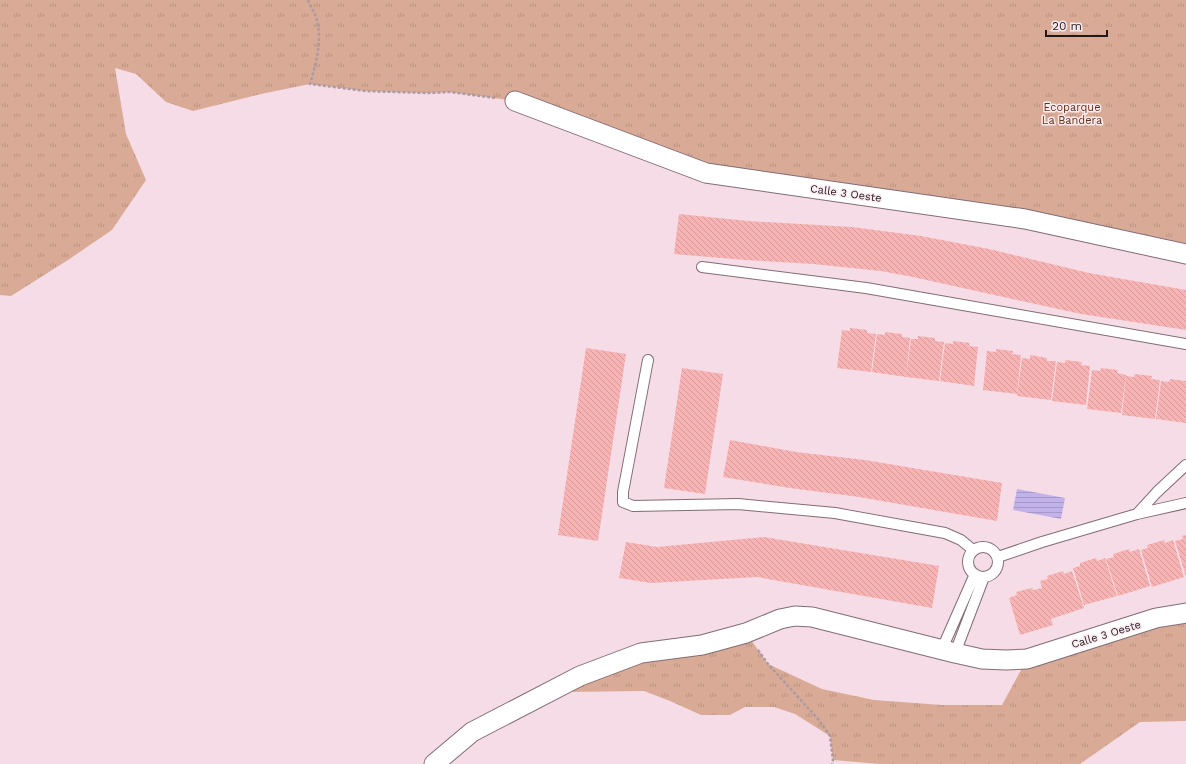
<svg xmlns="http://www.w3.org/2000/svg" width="1186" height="764" viewBox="0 0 1186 764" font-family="'Work Sans',sans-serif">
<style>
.grass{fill:url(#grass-tufts)}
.water{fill:url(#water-rules)}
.building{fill:url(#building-back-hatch)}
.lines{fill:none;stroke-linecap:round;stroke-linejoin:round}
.service-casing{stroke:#826c75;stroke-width:12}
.minor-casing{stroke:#826c75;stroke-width:21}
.path{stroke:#ad99a1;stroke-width:2.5;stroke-dasharray:3 2;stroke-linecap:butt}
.service{stroke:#fff;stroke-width:10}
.minor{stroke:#fff;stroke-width:19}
.labels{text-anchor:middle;stroke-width:3;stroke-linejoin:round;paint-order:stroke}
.park-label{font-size:11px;fill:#652f12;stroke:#fcecf2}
.street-label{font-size:11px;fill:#21181c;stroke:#fcecf2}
</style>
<defs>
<pattern id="grass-tufts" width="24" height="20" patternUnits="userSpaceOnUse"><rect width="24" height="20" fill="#d9ab96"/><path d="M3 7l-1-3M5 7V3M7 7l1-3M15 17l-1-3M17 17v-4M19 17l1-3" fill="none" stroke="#ba9281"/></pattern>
<pattern id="water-rules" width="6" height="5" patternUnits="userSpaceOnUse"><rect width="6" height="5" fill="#c1b2e9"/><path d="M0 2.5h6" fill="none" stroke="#a698c7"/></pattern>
<pattern id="building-back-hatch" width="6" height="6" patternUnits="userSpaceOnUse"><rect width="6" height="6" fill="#f8b4b4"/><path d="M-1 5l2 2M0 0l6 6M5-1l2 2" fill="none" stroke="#d49a9a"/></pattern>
</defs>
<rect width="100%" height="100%" fill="#f6dce6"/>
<!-- grass -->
<path class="grass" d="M0,0H1186V254L706,173L515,101L450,92L427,93L366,91L310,84L261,94L193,111L166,102L136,74L115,68L126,134L146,180L112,230L68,260L11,296L0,295Z
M1186,613V721L1140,722L1080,764H879L833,760L830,736L795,714L774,707H745L730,715H701L670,701L644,691L564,692L580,676L746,633L768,664L822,689L874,700L942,705H1002L1027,659Z"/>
<!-- water -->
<path class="water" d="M1017,489L1065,498L1061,519L1013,510Z"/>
<!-- building -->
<path class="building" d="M679,214L748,221L852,227L921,236L989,249L1089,273L1186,290V330L1081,314L913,277L881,271L813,264L745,260L674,254Z
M850,328L867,330V333L876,334L871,372L837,368L842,330L850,331Z
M885,332L902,334V337L910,338L906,377L872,372L877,334L885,335Z
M918,336L935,338V341L944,342L939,381L906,377L911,339H918Z
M953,341L970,343L969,346L978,347L974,386L940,381L945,343L953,344Z
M586,348L626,354L598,541L558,535Z
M996,349L1013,351L1012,354L1021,355L1017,394L983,390L987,351L996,352Z
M1030,355L1047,358V361H1056L1051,400L1017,396L1022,358L1030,359Z
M1065,360L1082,362L1081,365L1090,366L1086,405L1052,401L1057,362L1065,363Z
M682,368L723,374L705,494L664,488Z
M1101,368L1118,370L1117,373L1126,375L1121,413L1087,409L1092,370L1100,371Z
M1135,374L1152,376L1151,379L1160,380L1155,419L1122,415L1126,376L1134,377Z
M1170,379L1186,381V423L1156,419L1161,381L1169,382Z
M730,440L796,452L865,460L1002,483L997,521L859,497L790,488L723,477Z
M1186,535V577L1175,541L1183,539L1182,536Z
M764,537L939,566L932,608L757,577L651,583L619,578L626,542L657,547Z
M1164,540L1165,543L1173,540L1184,577L1152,587L1141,550L1148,548L1147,545Z
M1129,549L1130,552L1139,549L1150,586L1118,596L1106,559L1114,557L1113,554Z
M1096,558L1097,561L1105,558L1117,596L1084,605L1073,568L1080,566V563Z
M1063,571L1064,574L1072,571L1084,608L1051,619L1053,625L1020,635L1009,598L1017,595L1016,592L1032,588L1033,590L1042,588L1040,581L1048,579L1047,576Z"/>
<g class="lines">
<!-- service casing -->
<g class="service-casing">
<path id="service" d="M702,267L866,288L1186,344
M648,360L623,492V502L633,506L738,504L835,513L945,533L961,540L973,550
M1137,514L1157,492L1186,465
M968 562a15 15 0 1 1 30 0a15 15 0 1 1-30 0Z
M998,557L1042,542L1137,514L1186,503
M942,649L975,574
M955,653L984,577"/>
</g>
<!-- minor casing -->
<g class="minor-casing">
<path id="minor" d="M515,101L706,173L1025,219L1186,254
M434,764L472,732L580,676L641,653L702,645L746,633L780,619L795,616L812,617L955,653L982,659L1006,660L1027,659L1156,618L1186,613"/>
</g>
<!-- path -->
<path class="path" d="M308,0C310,6 314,11 316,17C323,39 316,63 310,84L366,91L427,93L450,92L496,98
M758,650L768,664L818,719L830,736L833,760L832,764"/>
<!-- service -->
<use href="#service" class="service"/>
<!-- minor -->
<use href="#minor" class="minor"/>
</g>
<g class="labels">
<!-- park labels -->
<g class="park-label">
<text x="1072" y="111">Ecoparque<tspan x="1072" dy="13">La Bandera</tspan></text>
</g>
<!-- street labels -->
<g class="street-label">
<text transform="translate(846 193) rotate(8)" y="4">Calle 3 Oeste</text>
<text transform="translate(1106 634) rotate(-17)" y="4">Calle 3 Oeste</text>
</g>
</g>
<!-- scale -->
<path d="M1046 30v6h61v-6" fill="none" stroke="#21181c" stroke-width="2"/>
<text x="1052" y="30" font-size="12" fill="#21181c" stroke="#fcecf2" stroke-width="3" paint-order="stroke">20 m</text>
</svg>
